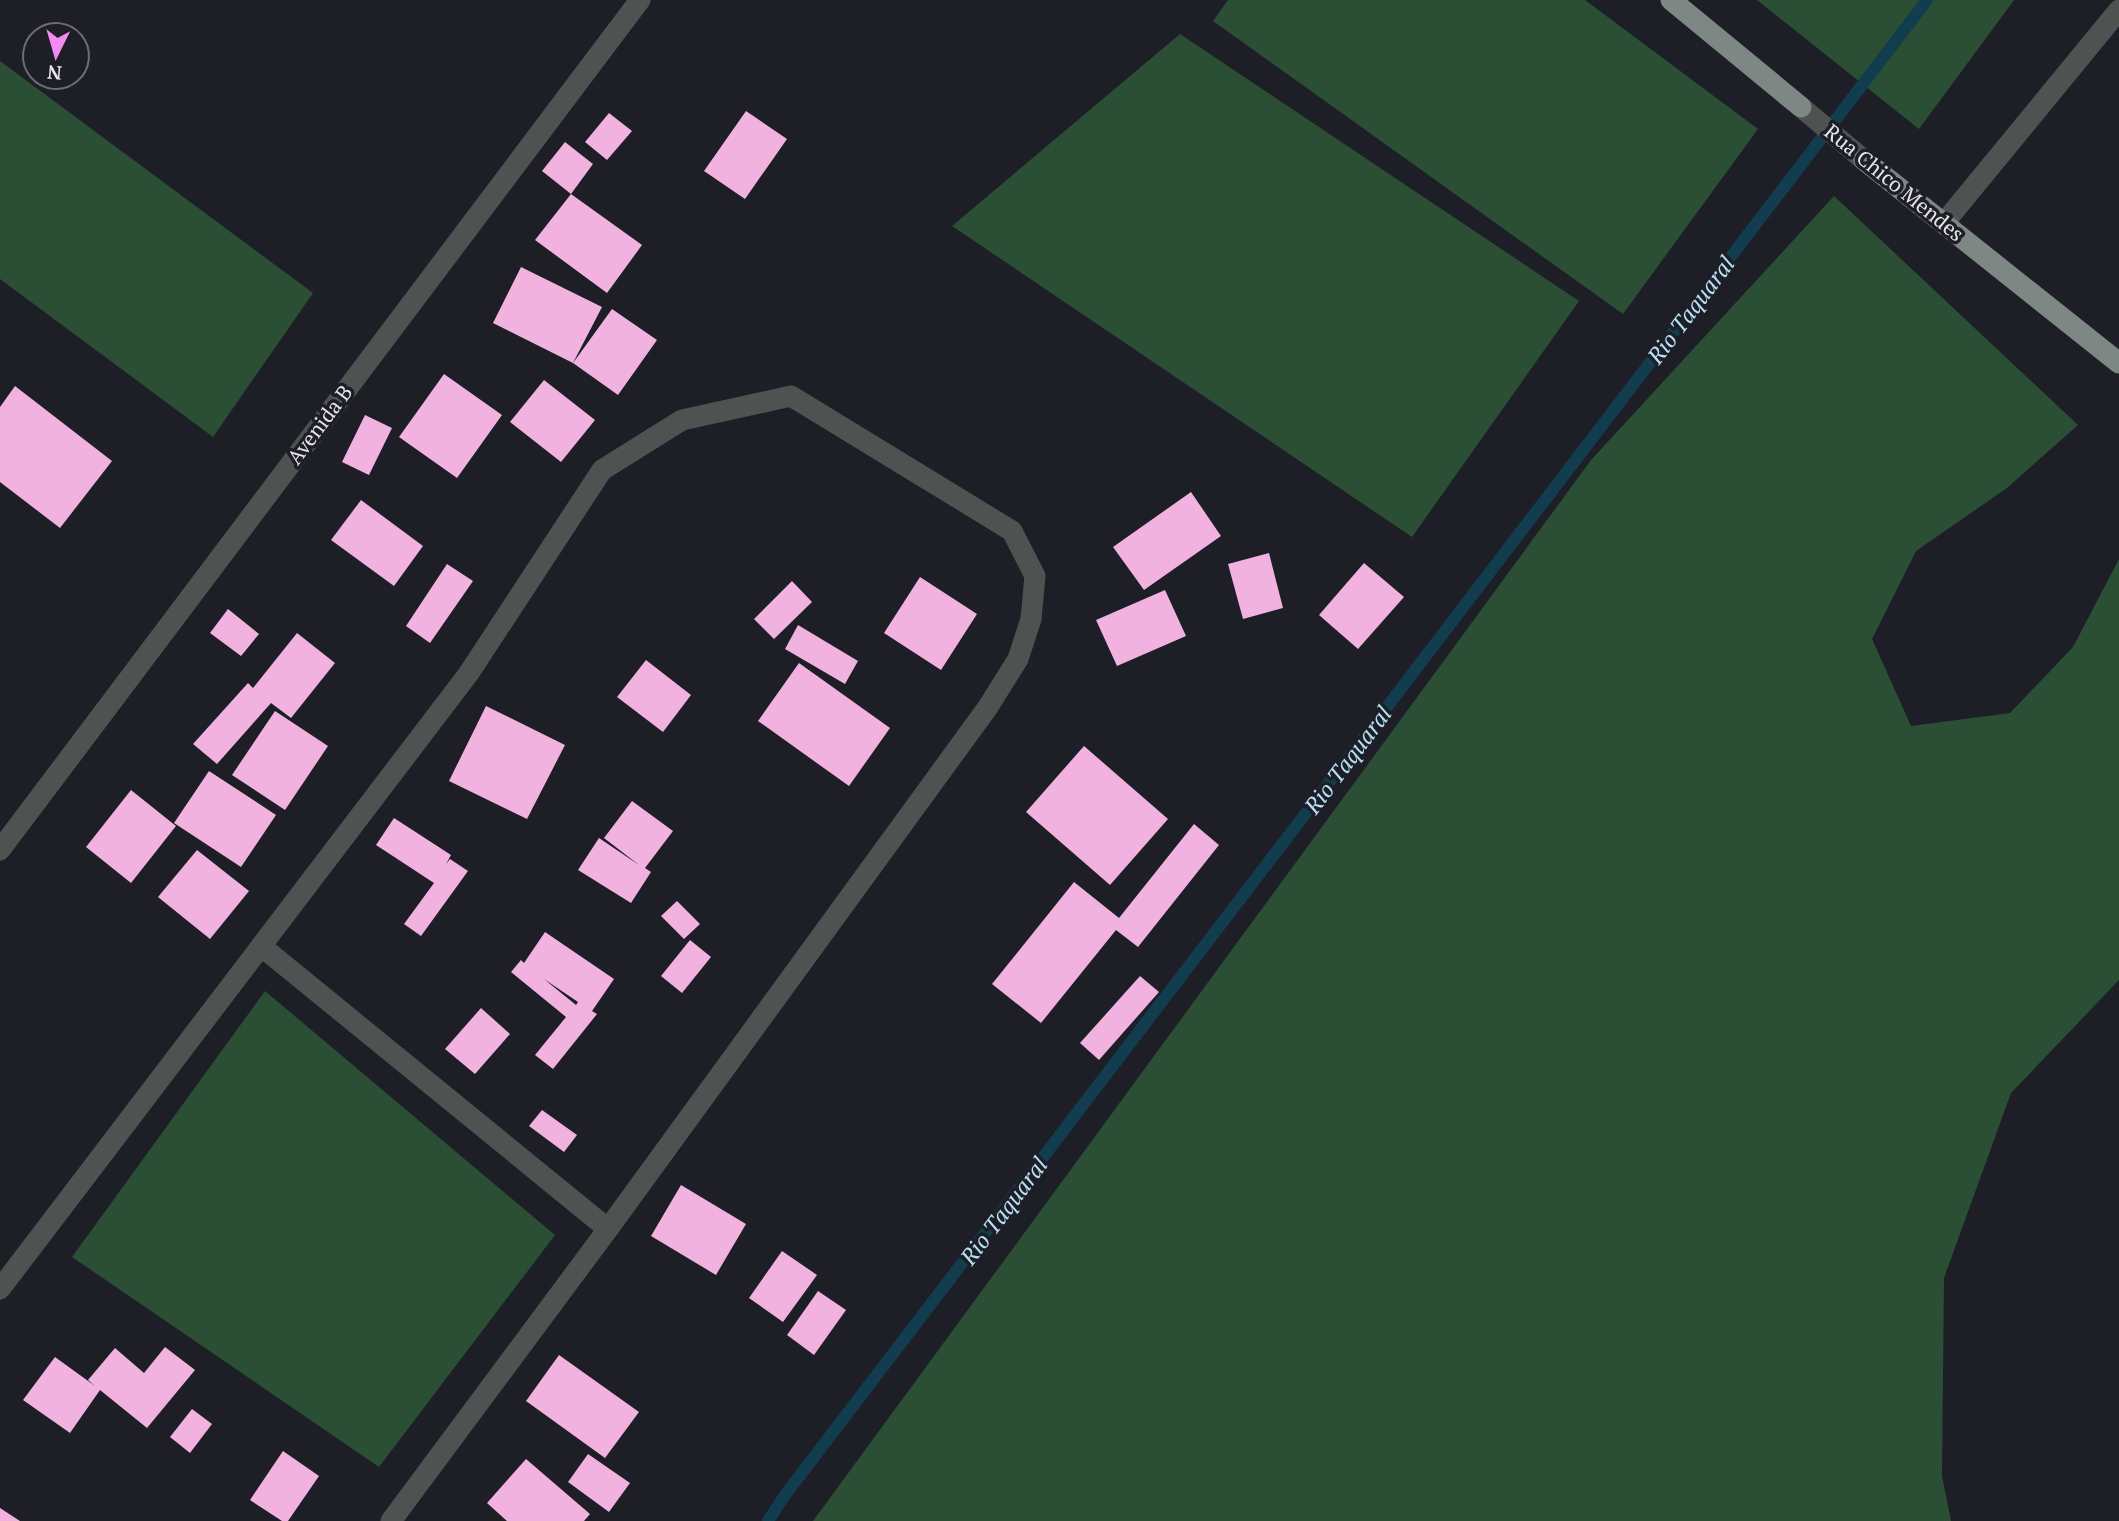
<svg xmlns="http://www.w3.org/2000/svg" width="2119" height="1521" viewBox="0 0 2119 1521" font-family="'PT Serif',serif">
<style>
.green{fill:#2a4f34}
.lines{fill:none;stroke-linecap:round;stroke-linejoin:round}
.stream{stroke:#123d4f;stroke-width:12}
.building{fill:#f1b2e0;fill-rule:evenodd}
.minor{stroke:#4e5351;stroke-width:21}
.major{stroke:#7d8783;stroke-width:21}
.labels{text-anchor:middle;stroke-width:7;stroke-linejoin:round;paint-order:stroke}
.street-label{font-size:21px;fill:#e4e4ea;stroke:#1e1e27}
.water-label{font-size:23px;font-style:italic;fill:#b8e0f3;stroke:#1e1e27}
</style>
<rect width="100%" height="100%" fill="#1e1e27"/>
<!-- green -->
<path class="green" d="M1228,0H1585L1758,129L1623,314L1213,21Z
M1757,0H2014L1919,129Z
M1180,34L1579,301L1412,537L952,226Z
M0,61L313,293L213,437L0,279Z
M1834,196L2078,425L2007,488L1916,551L1872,639L1911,726L2010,713L2073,647L2119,559V980L2011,1093L1944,1278L1942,1476L1951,1521H813L1591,460Z
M265,991L555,1235L379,1467L72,1257Z"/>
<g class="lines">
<!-- stream -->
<path class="stream" d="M768,1521L785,1495L1927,0"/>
</g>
<!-- building -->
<path class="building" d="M746,111L787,139L745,199L704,171Z
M609,113L632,131L607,160L585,142Z
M565,142L593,164L571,194L542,171Z
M571,194L642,245L607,293L535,240Z
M521,267L602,307L573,363L493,323Z
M612,309L657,340L618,395L573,363Z
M444,374L502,415L457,478L399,437Z
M544,380L595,420L561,462L510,422Z
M15,386L112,461L60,528L0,482V407Z
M365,415L392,428L369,475L342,462Z
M1191,492L1221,536L1144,590L1113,547Z
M361,500L423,546L394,586L331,540Z
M1269,553L1283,608L1243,619L1228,564Z
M1364,563L1404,597L1358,649L1319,615Z
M447,564L473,581L430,643L406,626Z
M920,577L977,614L941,670L884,633Z
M792,581L812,602L774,639L754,619Z
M1165,590L1186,636L1117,666L1096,620Z
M228,609L259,634L241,656L210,633Z
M798,625L858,661L845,684L785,649Z
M297,633L335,663L291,718L271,703L217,764L193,744L248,683L253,688Z
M646,660L691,695L663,732L617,697Z
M799,663L890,728L849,786L758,721Z
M486,706L565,745L527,819L449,781Z
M275,711L328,746L285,810L232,775Z
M1084,746L1168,819L1110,885L1026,812Z
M209,771L276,815L241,867L174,823Z
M131,790L176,826L131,883L86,847Z
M632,801L673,831L645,868L651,872L631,903L578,870L599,838L639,865L604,838Z
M394,818L451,855L446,864L450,859L468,871L421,936L404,924L434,883L376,845Z
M1194,824L1219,845L1138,947L1116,930L1041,1023L992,984L1074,882L1119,918Z
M197,850L249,891L210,939L158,897Z
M677,901L700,924L684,939L661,916Z
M545,932L614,979L592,1011L597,1014L553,1069L535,1055L566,1017L511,972L521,960L524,963ZM544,979L578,1002L576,1005Z
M690,940L711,957L682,993L661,976Z
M1140,976L1159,992L1099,1060L1080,1043Z
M481,1008L510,1034L475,1074L445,1049Z
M542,1110L577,1135L564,1152L529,1126Z
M681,1185L746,1224L716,1275L651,1236Z
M782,1251L817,1275L783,1322L749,1298Z
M818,1291L846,1310L814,1355L787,1335Z
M165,1347L195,1370L147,1428L100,1390L70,1433L23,1400L55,1357L95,1386L88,1380L115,1348L144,1373Z
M559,1355L639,1412L605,1458L526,1401Z
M192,1409L212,1424L190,1453L170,1437Z
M283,1451L319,1476L288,1521H282L250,1500Z
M588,1454L630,1483L609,1512L568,1482Z
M526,1459L590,1514L584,1521H507L487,1503Z
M0,1508L20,1521H0Z"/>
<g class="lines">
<!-- minor -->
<path class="minor" d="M1801,107L1864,160
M1944,223L2119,10
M0,850L640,0
M261,946L608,1229
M0,1289L469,673L602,470L682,420L791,396L1012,531L1035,576L1031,619L1018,659L988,707L608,1229L391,1521"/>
<!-- major -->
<path class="major" d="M1671,0L1801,107
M1864,160L2119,363"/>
</g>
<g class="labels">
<!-- street labels -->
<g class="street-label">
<text transform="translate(1894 183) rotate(39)" y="7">Rua Chico Mendes</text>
<text transform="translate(320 425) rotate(-53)" y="7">Avenida B</text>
</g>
<!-- water labels -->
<g class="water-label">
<text transform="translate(1691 310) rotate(-53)" y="8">Rio Taquaral</text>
<text transform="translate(1348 760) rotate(-53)" y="8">Rio Taquaral</text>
<text transform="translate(1004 1211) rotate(-53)" y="8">Rio Taquaral</text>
</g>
</g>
<!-- north arrow -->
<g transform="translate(56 56) rotate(185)"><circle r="33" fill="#1e1e27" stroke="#6d6d75" stroke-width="2"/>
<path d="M0-5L12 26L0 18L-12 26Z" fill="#f489f0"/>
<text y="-10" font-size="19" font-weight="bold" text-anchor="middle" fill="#e4e4ea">N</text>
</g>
</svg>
